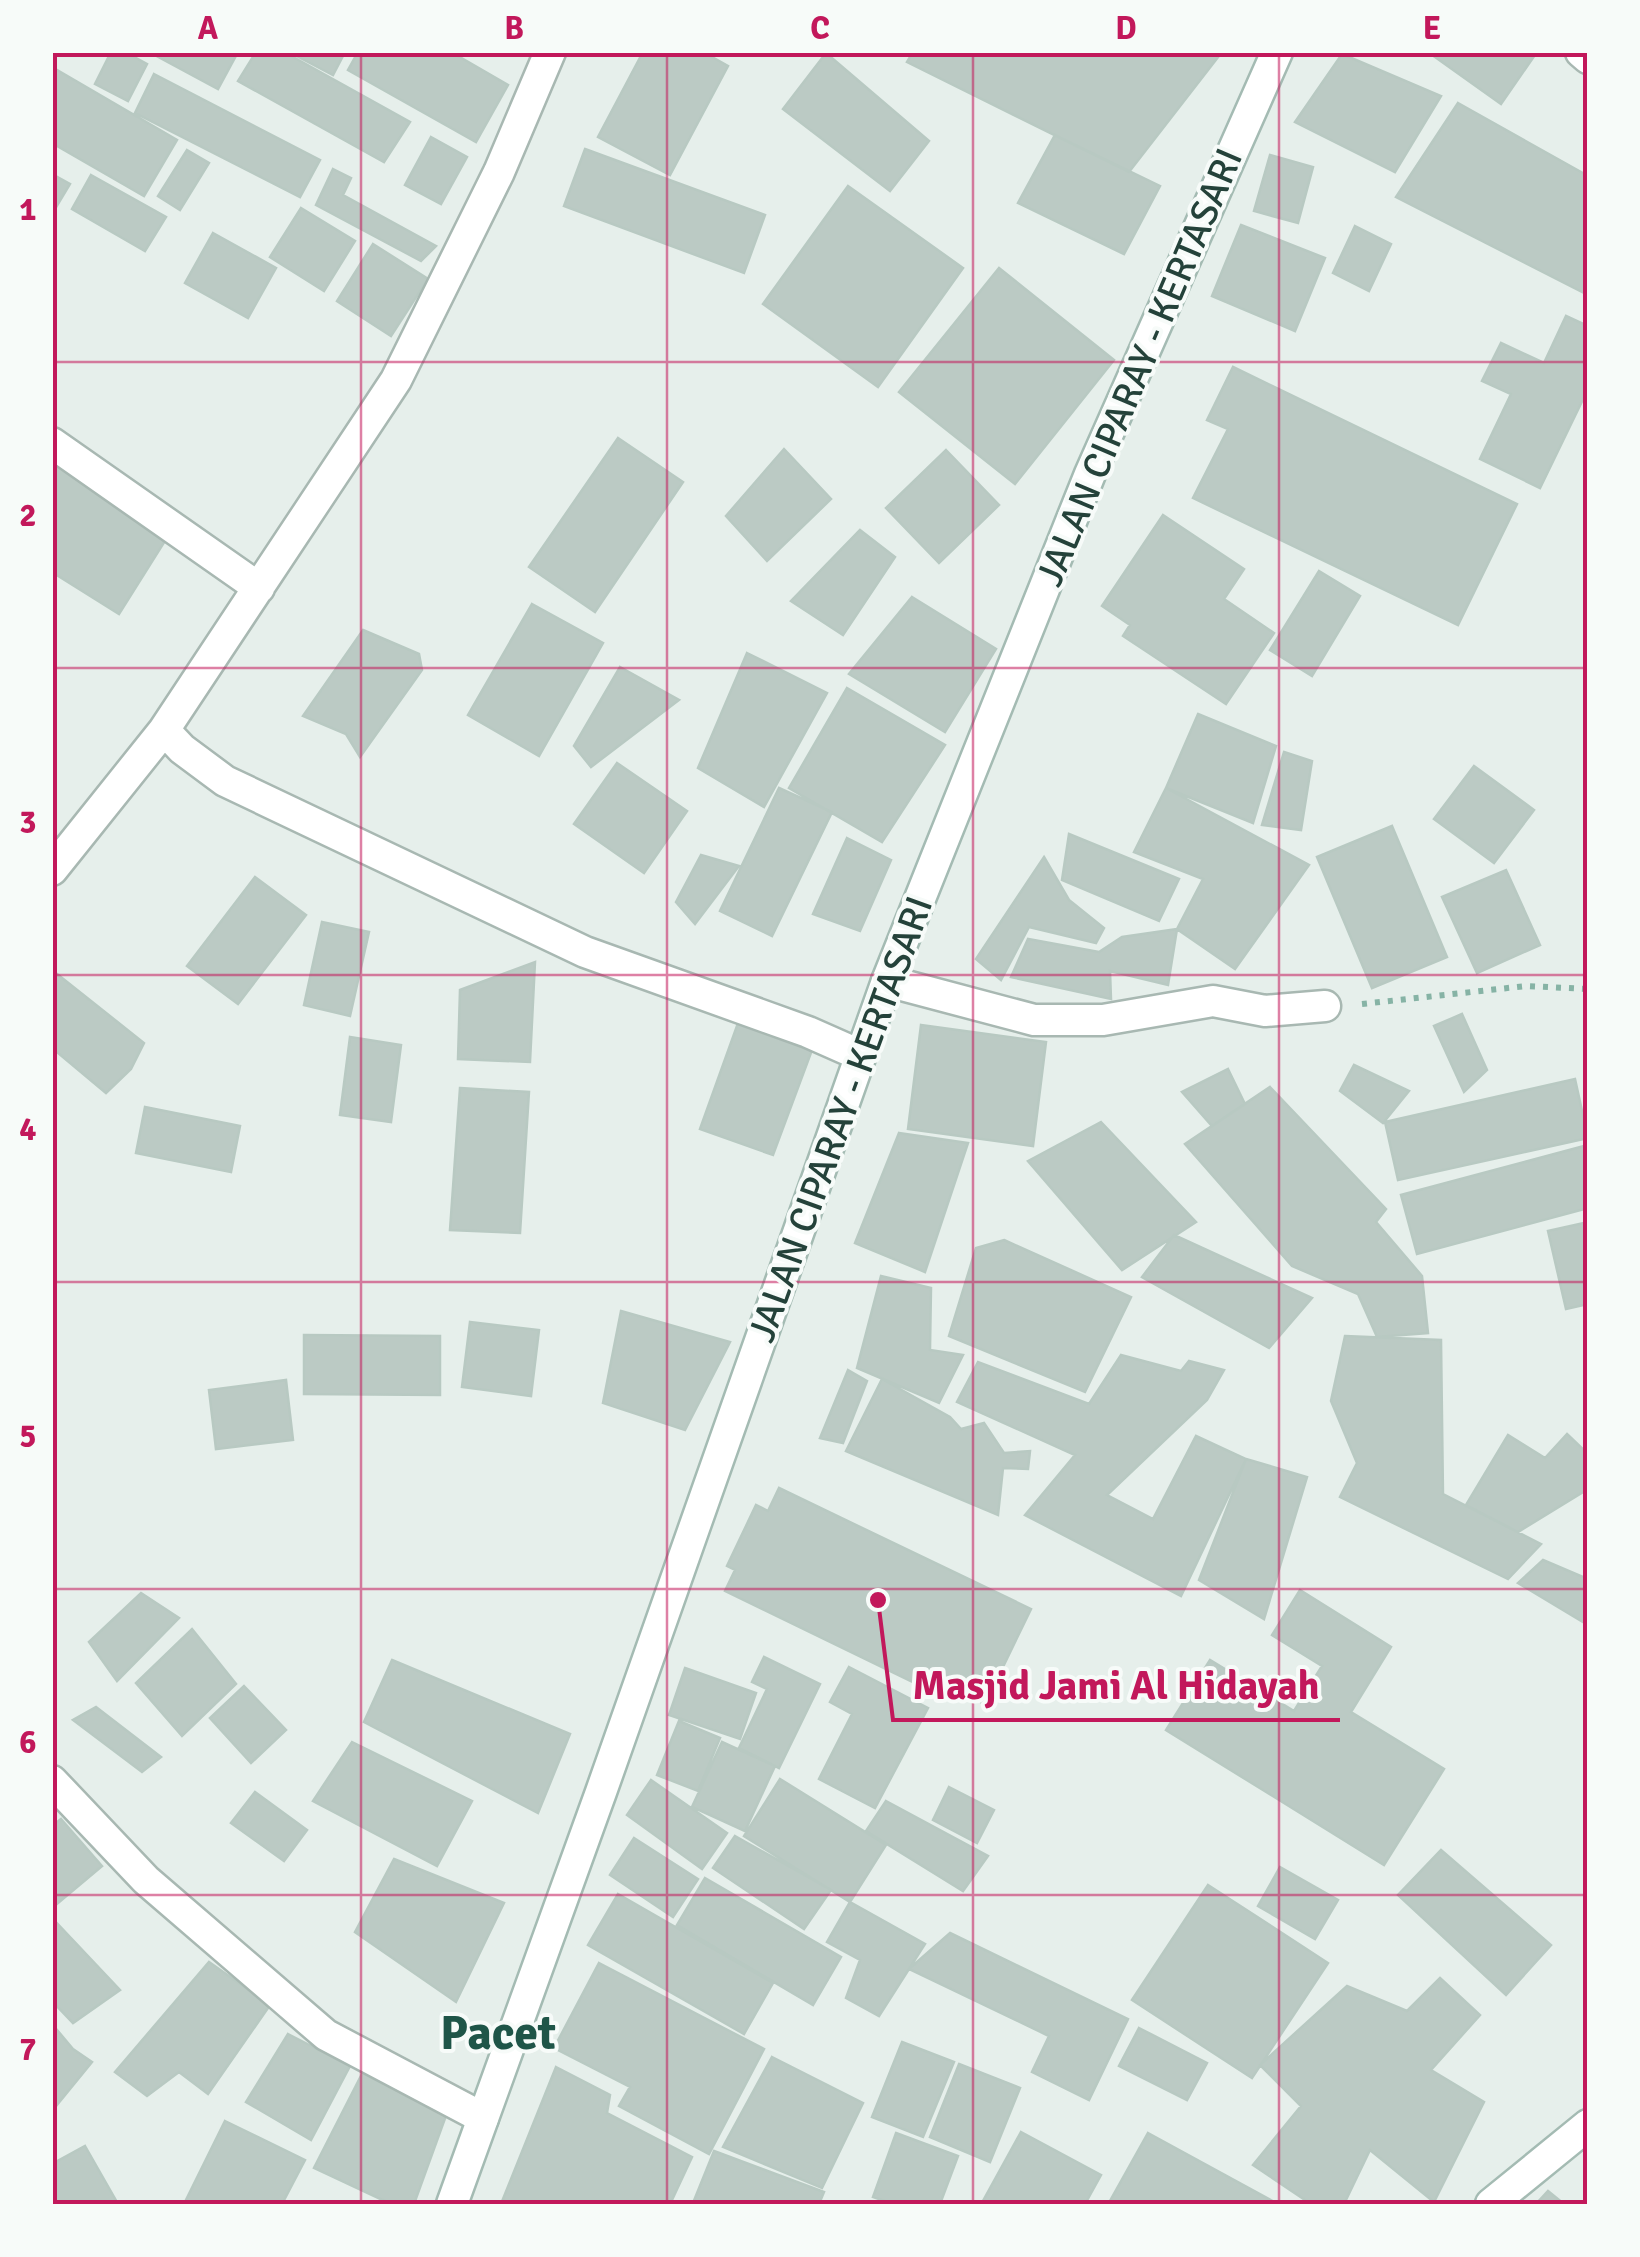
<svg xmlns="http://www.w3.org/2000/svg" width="1640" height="2257" viewBox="0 0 1640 2257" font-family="Signika,sans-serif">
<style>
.building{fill:#bbcac4;stroke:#b8c9c2;stroke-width:2.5}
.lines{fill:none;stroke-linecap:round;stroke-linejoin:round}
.street-casing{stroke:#a8b8b2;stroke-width:35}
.secondary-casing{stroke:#a4bbb3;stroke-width:35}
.path{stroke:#86b3a5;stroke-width:6;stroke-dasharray:5 8;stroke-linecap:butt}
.street{stroke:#fff;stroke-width:30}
.secondary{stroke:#fff;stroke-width:30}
.grid{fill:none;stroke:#c2185b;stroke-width:2.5;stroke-opacity:0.55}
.labels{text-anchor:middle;stroke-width:8;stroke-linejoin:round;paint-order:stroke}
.street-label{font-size:38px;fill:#24423a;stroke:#f7fbf9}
.district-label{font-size:48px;font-weight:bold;fill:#1f5548;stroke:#f7fbf9}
.leader{fill:none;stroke:#c2185b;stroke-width:4}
.callout-dot{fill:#c2185b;stroke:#f7fbf9;stroke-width:4}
.callout-label{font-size:40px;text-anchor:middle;font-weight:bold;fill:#c2185b;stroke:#f7fbf9;stroke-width:8;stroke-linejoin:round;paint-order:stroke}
.neatline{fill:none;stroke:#c2185b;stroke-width:4}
.grid-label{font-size:32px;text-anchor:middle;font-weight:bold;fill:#c2185b}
</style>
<rect width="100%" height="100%" fill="#e6efeb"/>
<!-- building -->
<path class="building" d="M111,52H125L147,64L128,101L95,84Z
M149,52H238L218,89Z
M256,52H284L410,122L384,162L238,81Z
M289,52H345L333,75Z
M358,52H451L508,85L476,142L348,70Z
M643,52H703L728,66L670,175L598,137Z
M913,52H1222L1129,172L907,62Z
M1428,52H1537L1501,104Z
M826,53L929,141L890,191L783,109Z
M1342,54L1441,96L1395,172L1295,122Z
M52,67L177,140L144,196L52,143Z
M154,74L320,160L300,197L135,113Z
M1458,103L1588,176V295L1396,197Z
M1055,135L1160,186L1124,254L1018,203Z
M431,137L467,157L441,204L405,185Z
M585,149L765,215L744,273L564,206Z
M187,150L209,163L180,210L158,196Z
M1270,155L1313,167L1298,223L1254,211Z
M333,169L351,178L343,195L436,246L421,261L316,205Z
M52,174L70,184L52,214Z
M91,175L166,217L145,251L72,209Z
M848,186L963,268L878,387L763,304Z
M301,208L355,241L324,291L270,257Z
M1241,225L1325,258L1295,331L1212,296Z
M1355,226L1391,244L1369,291L1333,273Z
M213,233L276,268L248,318L185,283Z
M373,244L428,279L391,336L337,301Z
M999,268L1114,360L1015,484L899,392Z
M1566,316L1588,326V389L1540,488L1480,459L1511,394L1482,381L1501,343L1544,363Z
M1233,367L1517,504L1458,625L1193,498L1228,429L1207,420Z
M618,438L683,482L595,612L529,567Z
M784,449L831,499L767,561L726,516Z
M946,450L999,505L939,563L886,508Z
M52,458L170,533L119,614L52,572Z
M1163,515L1244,569L1224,599L1274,633L1226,704L1123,636L1130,625L1102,606Z
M860,530L895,557L843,635L791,601Z
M1319,571L1360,596L1312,676L1270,650Z
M912,597L996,649L945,732L849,674Z
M532,604L603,643L539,756L468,715Z
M363,630L419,654L422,670L360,757L346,734L303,716Z
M747,653L827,693L764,807L698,768Z
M620,667L679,700L591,767L574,746Z
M847,688L945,745L882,842L789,788Z
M1198,714L1276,746L1253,823L1166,788Z
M1284,752L1312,761L1301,830L1262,825Z
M617,763L687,811L644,873L574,824Z
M1474,766L1534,810L1494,863L1434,819Z
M779,788L832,812L772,936L720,911Z
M1166,788L1309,865L1235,969L1177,929L1203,879L1134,852Z
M1392,826L1447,957L1372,988L1317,857Z
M1069,834L1179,879L1159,921L1062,880Z
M847,838L891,860L860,931L813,914Z
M701,855L739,866L695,924L676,902Z
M1044,857L1069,900L1104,928L1096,943L1029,927L1001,980L976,959Z
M1506,870L1540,945L1477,973L1442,897Z
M255,877L306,915L238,1004L187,966Z
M322,922L369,932L350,1016L304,1005Z
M1177,929L1168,985L1110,971L1111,999L1011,977L1028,939L1099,952L1122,937Z
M535,962L530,1062L458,1059L460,990Z
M52,970L144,1043L131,1069L106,1093L52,1048Z
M1462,1014L1487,1070L1464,1092L1434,1026Z
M738,1023L812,1050L773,1155L700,1129Z
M921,1025L1046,1042L1033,1146L908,1129Z
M350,1037L401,1045L391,1122L340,1115Z
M1354,1065L1409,1091L1383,1123L1340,1091Z
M1228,1069L1245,1104L1212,1126L1182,1092Z
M1575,1079L1588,1138L1398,1180L1385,1122Z
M1270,1087L1386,1209L1376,1222L1422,1276L1428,1333L1377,1337L1358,1294L1292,1266L1185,1144Z
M460,1088L529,1092L520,1233L450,1230Z
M145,1107L240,1126L231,1172L136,1153Z
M1101,1122L1196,1222L1122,1270L1028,1161Z
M899,1133L968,1143L925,1272L855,1243Z
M1588,1145V1208L1417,1254L1401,1195Z
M1588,1222V1304L1566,1309L1548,1231Z
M1174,1235L1312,1298L1269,1348L1142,1277Z
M1004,1240L1131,1297L1085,1392L949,1336L976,1248Z
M881,1276L931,1288L930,1350L963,1355L939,1403L857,1368Z
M621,1311L730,1342L685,1430L603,1403Z
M470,1322L539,1330L531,1396L462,1387Z
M304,1335L440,1336V1395L304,1394Z
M1345,1336L1441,1340L1443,1494L1541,1544L1508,1579L1340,1497L1357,1463L1331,1401Z
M1121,1355L1181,1371L1189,1361L1224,1370L1207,1400L1107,1495L1153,1519L1196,1436L1246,1459L1181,1596L1025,1515L1075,1455L957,1402L978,1362L1089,1404Z
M848,1370L867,1381L843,1443L820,1438Z
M882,1379L950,1417L961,1429L984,1423L1004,1453L1030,1451L1028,1469L1003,1468L998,1515L846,1451Z
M286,1380L293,1440L216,1449L209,1390Z
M1567,1434L1588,1454V1489L1518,1532L1466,1505L1508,1435L1545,1458Z
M1246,1459L1307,1477L1264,1619L1199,1580Z
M779,1488L1031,1609L985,1704L924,1675L919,1685L725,1591L735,1570L727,1566L756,1505L768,1511Z
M1543,1560L1588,1579V1625L1518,1583Z
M1300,1590L1391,1647L1351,1712L1444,1769L1384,1865L1166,1730L1210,1660L1294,1711L1322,1666L1272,1635Z
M141,1593L179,1618L117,1681L89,1642Z
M192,1629L236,1684L182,1736L136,1683Z
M764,1657L820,1684L779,1768L739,1748L767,1689L752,1682Z
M392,1660L570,1734L538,1813L364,1722Z
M849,1667L928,1708L875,1808L819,1779L852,1714L830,1702Z
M685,1668L756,1693L740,1739L669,1715Z
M244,1686L286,1730L251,1763L210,1718Z
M96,1707L161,1757L142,1772L73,1720Z
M679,1721L720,1738L698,1791L657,1775Z
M352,1742L472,1801L437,1866L313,1801Z
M722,1742L775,1766L745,1831L692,1807Z
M780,1779L886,1845L850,1902L744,1836Z
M651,1780L727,1833L702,1869L627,1815Z
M949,1787L994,1810L977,1843L933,1820Z
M255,1792L307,1830L284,1861L231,1823Z
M886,1801L988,1856L963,1891L866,1831Z
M61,1819L102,1866L52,1908V1826Z
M735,1836L831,1890L804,1929L713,1868Z
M634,1838L698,1879L673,1917L610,1875Z
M1441,1850L1551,1945L1506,1995L1398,1895Z
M394,1859L504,1903L456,2002L355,1932Z
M1280,1867L1338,1900L1315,1939L1258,1906Z
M705,1878L841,1957L813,2005L677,1925Z
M1208,1885L1328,1963L1252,2078L1132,2000Z
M618,1894L773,1983L744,2034L588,1945Z
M850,1902L925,1944L879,2016L846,1998L860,1960L827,1942Z
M54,1920L120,1990L73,2023L52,2001Z
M950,1933L1128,2019L1089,2100L1032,2072L1049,2036L909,1969Z
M209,1962L270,2005L208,2094L179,2072L147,2096L115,2072Z
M599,1963L764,2049L709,2154L619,2106L630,2087L554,2048Z
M1440,1978L1480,2015L1431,2070L1484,2102L1434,2202L1370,2150L1344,2204H1311L1253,2165L1301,2106L1260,2065L1347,1986L1407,2011Z
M52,2024L73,2049L92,2062L52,2111Z
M1139,2028L1207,2063L1187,2100L1119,2066Z
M288,2034L350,2066L311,2140L246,2102Z
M902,2042L954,2062L923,2137L872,2117Z
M772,2057L863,2103L822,2188L723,2147Z
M959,2064L1020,2088L990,2162L930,2137Z
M556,2067L610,2095L607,2113L692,2157L672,2200L682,2204H501Z
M363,2072L447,2113L414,2204H391L314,2168Z
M225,2121L305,2160L282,2204H184Z
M1021,2132L1101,2175L1085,2204H990L983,2201Z
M896,2133L958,2156L940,2204H893L873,2197Z
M1148,2133L1278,2204H1117L1110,2201Z
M85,2146L118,2204H52V2164Z
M714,2151L824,2192L819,2204L693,2203Z
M1548,2191L1564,2204H1536Z"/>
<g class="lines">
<!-- street casing -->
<g class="street-casing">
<path id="street" d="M550,52L499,172L396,380L164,730L182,749L225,781L585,952L808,1032L860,1055
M1581,52L1588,58
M52,443L259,588
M52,870L164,730
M887,981L1034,1020H1103L1213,1001L1265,1011L1325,1006
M52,1781L146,1880L326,2035L483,2118"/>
</g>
<!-- secondary casing -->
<g class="secondary-casing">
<path id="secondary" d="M452,2204L601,1792L887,981L1090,474L1277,52
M1491,2204L1588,2125"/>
</g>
<!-- path -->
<path class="path" d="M1362,1004L1526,986L1588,989"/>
<!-- street -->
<use href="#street" class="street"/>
<!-- secondary -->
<use href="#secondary" class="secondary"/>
</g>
<!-- grid -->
<path class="grid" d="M361,52V2204M667,52V2204M973,52V2204M1279,52V2204M52,362H1588M52,668H1588M52,975H1588M52,1282H1588M52,1589H1588M52,1895H1588"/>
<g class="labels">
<!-- street labels -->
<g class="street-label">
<text transform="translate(1139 367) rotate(-67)" y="13">JALAN CIPARAY - KERTASARI</text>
<text transform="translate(840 1119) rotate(-70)" y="13">JALAN CIPARAY - KERTASARI</text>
</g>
<!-- district labels -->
<g class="district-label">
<text x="498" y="2049">Pacet</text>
</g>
</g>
<!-- callouts -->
<path class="leader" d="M878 1600L893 1720H1340"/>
<circle class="callout-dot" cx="878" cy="1600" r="10"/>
<g class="callout-label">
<text x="1116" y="1699">Masjid Jami Al Hidayah</text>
</g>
<!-- border -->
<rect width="1640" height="2257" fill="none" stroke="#f7fbf9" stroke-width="110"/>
<rect x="55" y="55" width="1530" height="2147" class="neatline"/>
<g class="grid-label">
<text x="208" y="39">A</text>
<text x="514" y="39">B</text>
<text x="820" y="39">C</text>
<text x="1126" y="39">D</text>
<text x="1432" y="39">E</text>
<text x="28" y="220">1</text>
<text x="28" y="526">2</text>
<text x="28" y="833">3</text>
<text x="28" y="1140">4</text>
<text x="28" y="1447">5</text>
<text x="28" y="1753">6</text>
<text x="28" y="2060">7</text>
</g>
</svg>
